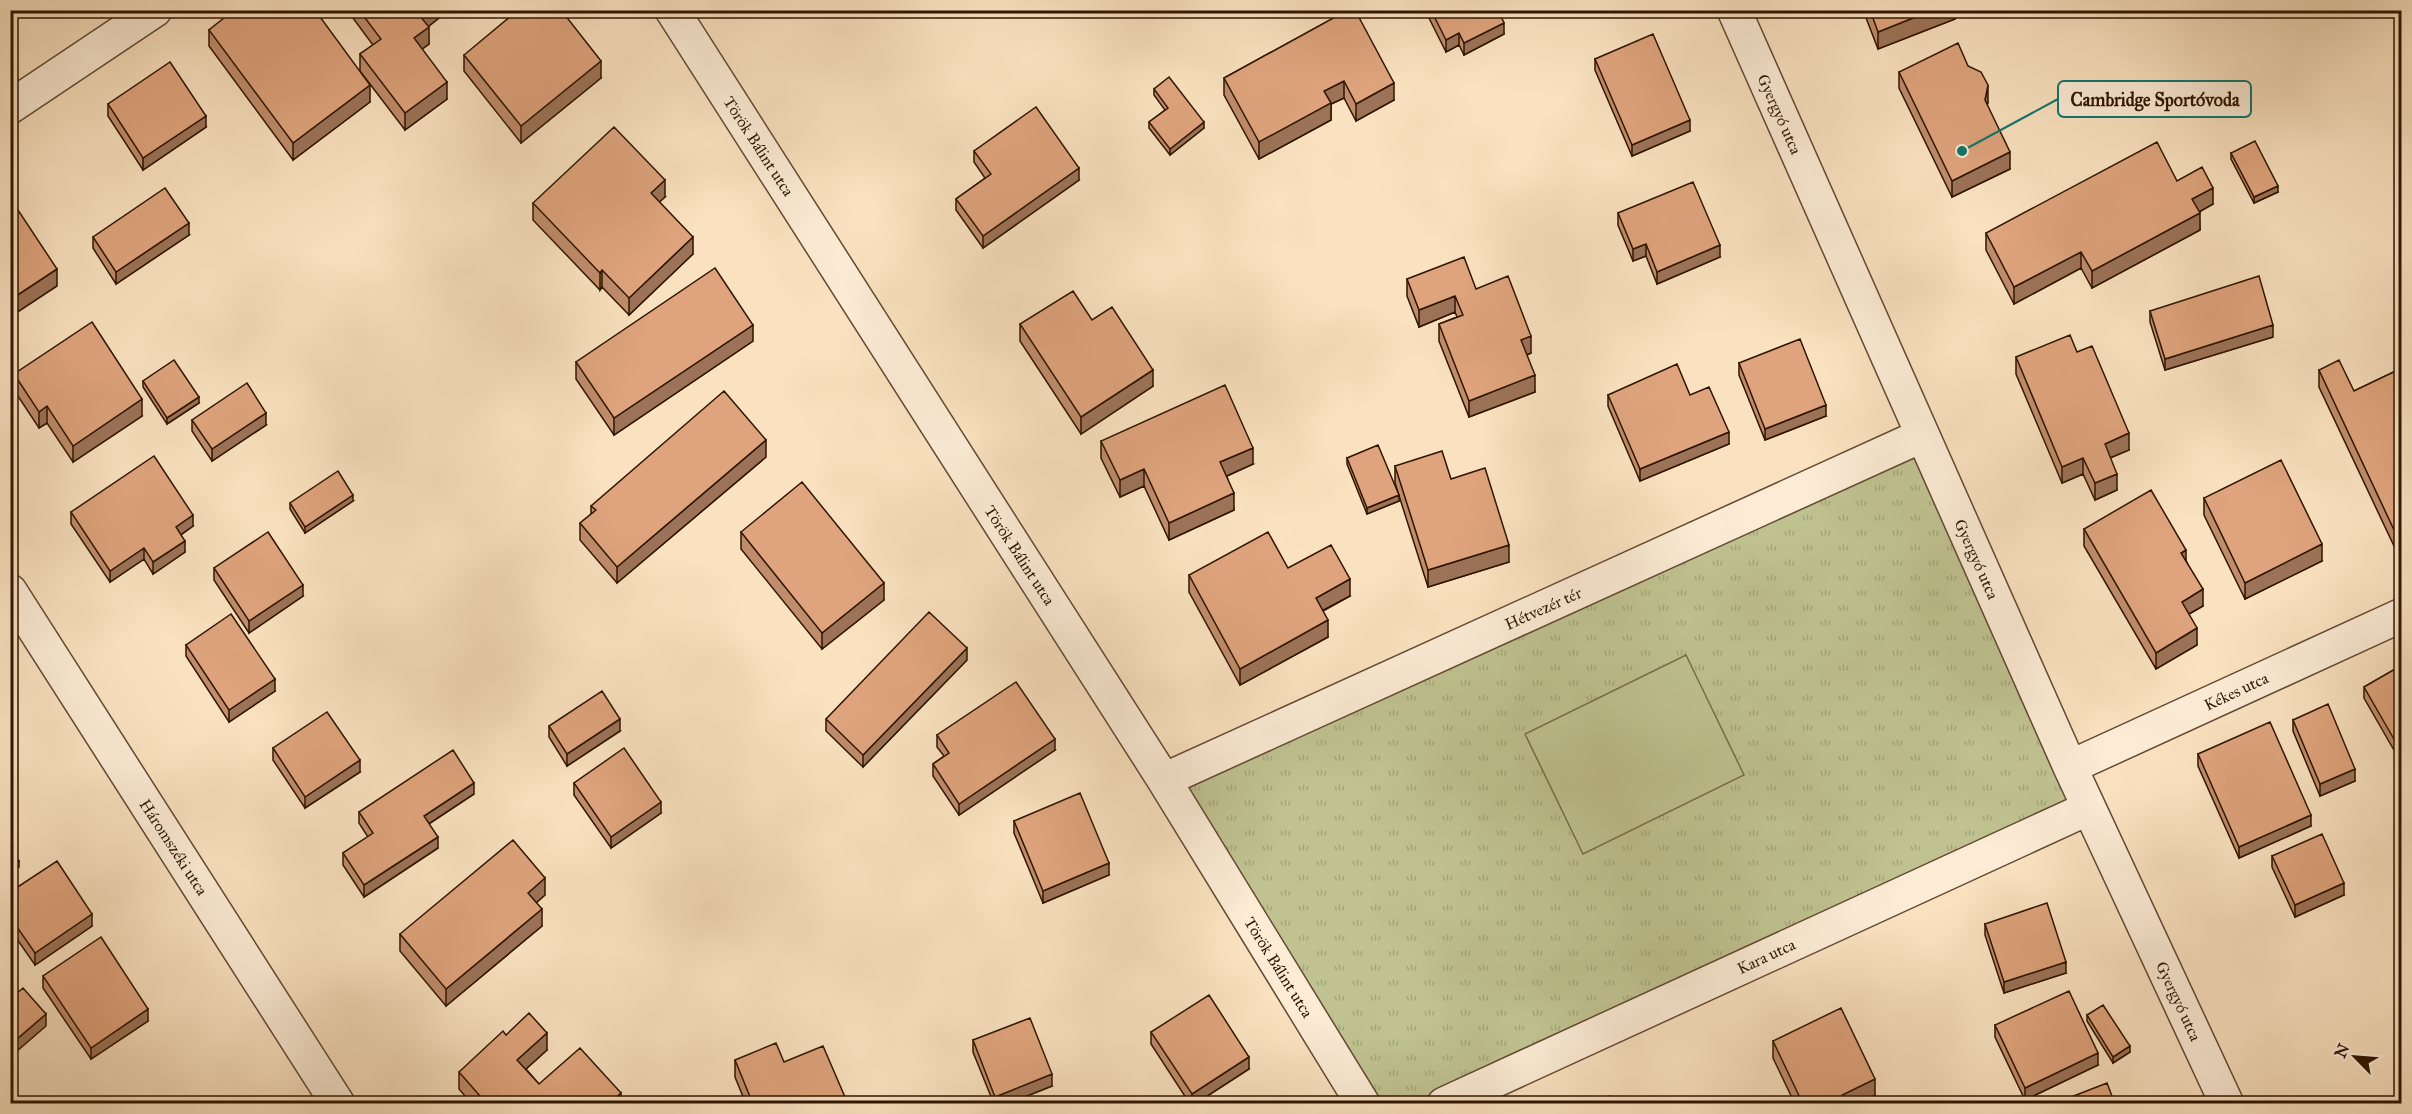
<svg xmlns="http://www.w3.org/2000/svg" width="2412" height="1114" viewBox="0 0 2412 1114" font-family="'IM FELL Great Primer',serif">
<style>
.park{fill:url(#park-tufts);stroke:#786c49;stroke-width:1.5}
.pitch{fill:#c0c391;stroke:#786c49;stroke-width:1.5}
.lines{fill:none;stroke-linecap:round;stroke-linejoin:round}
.minor-casing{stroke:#624831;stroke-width:36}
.minor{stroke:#fcecd6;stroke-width:33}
.wall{fill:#c08d6c;stroke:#2f1501;stroke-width:1.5}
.shaded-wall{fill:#9c7358;stroke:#2f1501;stroke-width:1.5}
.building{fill:#dfa47d;stroke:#2f1501;stroke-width:1.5}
.labels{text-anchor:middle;stroke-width:5;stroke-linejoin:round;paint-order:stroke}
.street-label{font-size:16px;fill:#2f1501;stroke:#fcecd6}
.leader{fill:none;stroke:#0f766e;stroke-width:2}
.callout-dot{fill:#0f766e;stroke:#fcecd6;stroke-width:2}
.callout{fill:#fcecd6;stroke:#0f766e;stroke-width:2}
.callout-label{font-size:18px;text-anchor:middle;font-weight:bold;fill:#2f1501}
</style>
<defs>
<pattern id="park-tufts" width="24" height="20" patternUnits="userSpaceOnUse" patternTransform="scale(1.5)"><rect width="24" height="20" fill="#c0c391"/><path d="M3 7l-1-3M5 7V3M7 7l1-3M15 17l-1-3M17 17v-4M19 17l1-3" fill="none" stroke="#a5a77b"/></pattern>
</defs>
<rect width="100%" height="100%" fill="#fae2c0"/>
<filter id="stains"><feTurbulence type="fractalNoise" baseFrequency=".00333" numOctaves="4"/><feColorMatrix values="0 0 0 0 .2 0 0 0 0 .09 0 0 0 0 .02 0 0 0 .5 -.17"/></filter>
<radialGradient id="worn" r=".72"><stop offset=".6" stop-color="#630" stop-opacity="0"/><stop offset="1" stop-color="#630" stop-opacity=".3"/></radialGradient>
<!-- park -->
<path class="park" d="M1921,436L2089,808L1444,1103L1363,1104L1164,780Z"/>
<!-- pitch -->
<path class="pitch" d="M1686,655L1744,775L1583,854L1525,734Z"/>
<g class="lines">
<!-- minor casing -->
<g class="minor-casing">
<path id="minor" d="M672,10L1164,780L1363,1104
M1734,10L2070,767L2227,1104
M10,107L155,10
M10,591L338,1104
M2070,767L2402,615
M1164,780L1921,436
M1444,1104L2089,808"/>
</g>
<!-- minor -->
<use href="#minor" class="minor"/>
</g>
<!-- wall -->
<path class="wall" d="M347,10H444V14L428,27L429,44L422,49L447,99L405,130L360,71V54L373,45Z
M1348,10L1394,100L1356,121L1344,98L1331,104V120L1259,159L1224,95V78Z
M1425,10H1504L1499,13L1504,34L1464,55L1459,45L1446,52Z
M1863,10H1955V19L1878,49Z
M209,30L370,102L293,160L209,46Z
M464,55L601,78L521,143L464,71Z
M1595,59L1690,131L1632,156L1595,70Z
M1968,66L1988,102L1987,105L2010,169L1952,197L1899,88V72Z
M1154,89L1204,128L1170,155L1149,128V122L1165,110L1154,95Z
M108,104L206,127L143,170L108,116Z
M974,151L1079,180L983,248L956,210V199L985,178L974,162Z
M2231,153L2278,192L2254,203L2231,159Z
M2177,181L2213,204L2199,212L2200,230L2092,288L2081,268L2014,304L1986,250V233Z
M665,197L659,202L693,254L629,315L602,287L600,290L533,220V203Z
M1618,213L1720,257L1657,284L1646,256L1633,261L1618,225Z
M189,235L116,284L93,248V237Z
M1407,279L1476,289L1531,353L1527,355L1535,392L1469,417L1439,341V324L1457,317L1455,312L1419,327L1407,296Z
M2150,311L2273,337L2165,370L2150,322Z
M1092,320L1153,386L1081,434L1020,341V324Z
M753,341L614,435L576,379V362Z
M2077,352L2129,450L2110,458L2117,490L2095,500L2083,474L2062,483L2016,374V357Z
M1739,363L1826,416L1765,440L1739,375Z
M2402,368V563L2319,387V370L2354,391Z
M14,374L142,416L73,462L47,423L39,428L14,390Z
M143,381L199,403L167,424L143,387Z
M1608,395H1690L1729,444L1640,481L1608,406Z
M192,420L266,425L212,461L192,431Z
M1101,441L1253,464L1227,476L1234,510L1169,540L1144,486L1120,497L1101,458Z
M766,457L617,583L580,540V523L591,514V506Z
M1347,458L1399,501L1367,514L1347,464Z
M1395,466L1451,479L1509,562L1428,587L1395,483Z
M2204,498L2322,561L2245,599L2204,515Z
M353,501L305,533L290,509V503Z
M71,512L193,526L181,535L185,552L153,574L144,559L110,582L71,524Z
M2084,529L2186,560L2203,606L2189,614L2197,645L2156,669L2084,546Z
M741,532L884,600L822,649L741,549Z
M214,568L303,596L249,633L214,580Z
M1288,568L1350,596L1323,611L1328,637L1240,685L1189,592V575Z
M186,645L275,691L229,722L186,656Z
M967,660L863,767L826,731V719Z
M2402,665V764L2364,698V687Z
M2293,720L2355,781L2320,796L2293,731Z
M549,726L620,731L567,766L549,737Z
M937,735L1055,750L959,815L933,776V764L944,756L937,747Z
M273,748L360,772L305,808L273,760Z
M2198,754L2311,826L2239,858L2198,766Z
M574,783L661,813L611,848L574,795Z
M474,794L429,824L438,848L364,897L343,865V853L368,837L359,823V812Z
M1014,821L1109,875L1043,903L1014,833Z
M2272,856L2344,895L2295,917L2272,867Z
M10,892L92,926L35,965L10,929Z
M545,895L536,903L542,926L446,1006L400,951V934Z
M1985,924L2066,973L2004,993L1985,935Z
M43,976L148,1021L91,1059L43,988Z
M2087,1015L2130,1052L2113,1063L2087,1021Z
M1995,1025L2098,1065L2025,1100L1995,1037Z
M1151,1032L1249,1069L1195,1104H1190L1151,1044Z
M506,1035L547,1050L526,1069L539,1084L621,1104H472L459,1089V1072Z
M973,1040L1052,1086L1007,1104H994L973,1052Z
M1773,1041L1875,1095L1859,1104H1795L1773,1058Z
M735,1060L784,1062L848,1104H746L735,1077Z"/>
<!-- shaded-wall -->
<path class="shaded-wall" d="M427,10H444V14L420,33V16Z
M1933,10H1955V19L1878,49V32Z
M1504,23V34L1464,55V43Z
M429,27V44L414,55V38Z
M1459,33V45L1446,52V40Z
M601,61V78L521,143V126Z
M1344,81V98L1331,104V120L1259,159V142L1324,91Z
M447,82V99L405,130V113Z
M1394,83V100L1356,121V104Z
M370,85V102L293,160V143Z
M1988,85V102L1985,117V100Z
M206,116V127L143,170V158Z
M1690,120V131L1632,156V145Z
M1204,122V128L1170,155V149Z
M2010,152V169L1952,197V181Z
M1079,168V180L983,248V236Z
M665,180V197L651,210V193Z
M2278,186V192L2254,203V197Z
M2213,188V204L2192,216V199Z
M2200,213V230L2092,288V271Z
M189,223V235L116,284V272Z
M693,237V254L629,315V298Z
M1646,244V256L1633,261V249Z
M1720,245V257L1657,284V272Z
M2081,252V268L2014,304V287Z
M57,269V286L10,317V300Z
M602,270V287L600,290V273Z
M1455,296V312L1419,327V310Z
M753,325V341L614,435V418Z
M2273,325V337L2165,370V359Z
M1531,336V353L1521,357V340Z
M1153,370V386L1081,434V417Z
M1535,375V392L1469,417V401Z
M199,397V403L167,424V418Z
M142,399V416L73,462V446Z
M1826,405V416L1765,440V429Z
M47,406V423L39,428V412Z
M266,413V425L212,461V449Z
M1729,432V444L1640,481V469Z
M2129,433V450L2105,460V444Z
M766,440V457L617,583V567Z
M1253,448V464L1220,479V462Z
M2083,458V474L2062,483V467Z
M1144,469V486L1120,497V480Z
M2117,474V490L2095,500V483Z
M1234,493V510L1169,540V523Z
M353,495V501L305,533V527Z
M1399,495V501L1367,514V508Z
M193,515V526L176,538V527Z
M185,541V552L153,574V562Z
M2322,544V561L2245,599V583Z
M1509,545V562L1428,587V570Z
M144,548V559L110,582V571Z
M2186,550V567L2181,553Z
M1350,579V596L1316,614V598Z
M884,583V600L822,649V633Z
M303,585V596L249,633V621Z
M2203,589V606L2182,618V602Z
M1328,620V637L1240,685V669Z
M2197,628V645L2156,669V653Z
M967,648V660L863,767V755Z
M275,679V691L229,722V710Z
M620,719V731L567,766V754Z
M1055,739V750L959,815V804Z
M360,760V772L305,808V797Z
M2355,769V781L2320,796V784Z
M474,783V794L424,827V816Z
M661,802V813L611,848V837Z
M2311,815V826L2239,858V847Z
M438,837V848L364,897V885Z
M19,861V867L10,872V866Z
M1109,863V875L1043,903V891Z
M545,878V895L528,910V893Z
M2344,883V895L2295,917V905Z
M542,909V926L446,1006V989Z
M92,914V926L35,965V953Z
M2066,962V973L2004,993V982Z
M148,1009V1021L91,1059V1048Z
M46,1014V1026L10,1057V1045Z
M547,1033V1050L517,1077V1060Z
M2130,1046V1052L2113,1063V1057Z
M2098,1053V1065L2025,1100V1088Z
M1249,1057V1069L1195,1104H1192V1094Z
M1052,1074V1086L1007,1104H995V1097Z
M1875,1079V1095L1859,1104H1842V1095Z
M621,1093V1104H609Z"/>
<!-- building -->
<path class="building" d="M234,10H315L370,85L293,143L209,30Z
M359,10H427L420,16L429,27L414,38L447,82L405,113L360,54L381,39Z
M518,10H561L601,61L521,126L464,55Z
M1348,10H1355L1394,83L1356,104L1344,81L1324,91L1331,103L1259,142L1224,78Z
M1431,10H1498L1504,23L1464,43L1459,33L1446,40Z
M1870,10H1933L1878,32Z
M1653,34L1690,120L1632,145L1595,59Z
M1958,43L1968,66L1981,72L1988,85L1985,100L2010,152L1952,181L1899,72Z
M170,62L206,116L143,158L108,104Z
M1169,77L1204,122L1170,149L1149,122L1168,108L1154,89Z
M1036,107L1079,168L983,236L956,199L991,174L974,151Z
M614,127L665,180L651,193L693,237L629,298L602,270L600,273L533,203Z
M2255,141L2278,186L2254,197L2231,153Z
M2157,142L2177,181L2202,167L2213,188L2192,199L2200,213L2092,271L2081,252L2014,287L1986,233Z
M1693,182L1720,245L1657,272L1646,244L1633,249L1618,213Z
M165,188L189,223L116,272L93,237Z
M10,198L57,269L10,300Z
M1464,257L1476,289L1508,276L1531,336L1521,340L1535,375L1469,401L1439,324L1463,315L1455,296L1419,310L1407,279Z
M715,268L753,325L614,418L576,362Z
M2259,276L2273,325L2165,359L2150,311Z
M1073,291L1092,320L1112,307L1153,370L1081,417L1020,324Z
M92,322L142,399L73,446L47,406L39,412L14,374Z
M2070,335L2077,352L2092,346L2129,433L2105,444L2117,474L2095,483L2083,458L2062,467L2016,357Z
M1800,339L1826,405L1765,429L1739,363Z
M174,360L199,397L167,418L143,381Z
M2339,360L2354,391L2402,368V547L2319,370Z
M1677,364L1690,395L1709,387L1729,432L1640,469L1608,395Z
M247,383L266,413L212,449L192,420Z
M1225,385L1253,448L1220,462L1234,493L1169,523L1144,469L1120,480L1101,441Z
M724,391L766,440L617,567L580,523L596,510L591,506Z
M1378,445L1399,495L1367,508L1347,458Z
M1442,451L1451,479L1485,468L1509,545L1428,570L1395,466Z
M154,456L193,515L176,527L185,541L153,562L144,548L110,571L71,512Z
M2281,460L2322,544L2245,583L2204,498Z
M338,471L353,495L305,527L290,503Z
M802,482L884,583L822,633L741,532Z
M2151,490L2186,550L2181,553L2203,589L2182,602L2197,628L2156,653L2084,529Z
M268,532L303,585L249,621L214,568Z
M1268,532L1288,568L1331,545L1350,579L1316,598L1328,620L1240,669L1189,575Z
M929,612L967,648L863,755L826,719Z
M231,614L275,679L229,710L186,645Z
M2402,665V753L2364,687Z
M1016,682L1055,739L959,804L933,764L949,753L937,735Z
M602,691L620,719L567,754L549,726Z
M2328,704L2355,769L2320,784L2293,720Z
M327,712L360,760L305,797L273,748Z
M2270,722L2311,815L2239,847L2198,754Z
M624,748L661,802L611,837L574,783Z
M453,750L474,783L424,816L438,837L364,885L343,853L373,833L359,812Z
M1080,793L1109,863L1043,891L1014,821Z
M2322,834L2344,883L2295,905L2272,856Z
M513,840L545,878L528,893L542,909L446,989L400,934Z
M10,848L19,861L10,866Z
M57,861L92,914L35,953L10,917V892Z
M2047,903L2066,962L2004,982L1985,924Z
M101,937L148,1009L91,1048L43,976Z
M23,988L46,1014L10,1045V999Z
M2069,991L2098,1053L2025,1088L1995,1025Z
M1209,995L1249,1057L1192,1094L1151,1032Z
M2103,1005L2130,1046L2113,1057L2087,1015Z
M1841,1008L1875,1079L1842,1095L1846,1104H1803L1773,1041Z
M529,1013L547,1033L517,1060L539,1084L580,1048L621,1093L609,1104H512L509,1101L506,1104H487L459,1072L503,1031L506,1035Z
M1030,1018L1052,1074L995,1097L973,1040Z
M776,1043L784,1062L823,1046L848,1104H753L735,1060Z
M2107,1083L2115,1104H2053Z
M2402,1094V1104H2380Z
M1610,1096L1612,1104H1592Z
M210,1099L213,1104H200Z"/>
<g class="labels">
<!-- street labels -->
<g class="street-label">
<text transform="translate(1780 114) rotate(66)" y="6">Gyergyó utca</text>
<text transform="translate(759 146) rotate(57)" y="6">Török Bálint utca</text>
<text transform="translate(1020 555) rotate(57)" y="6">Török Bálint utca</text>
<text transform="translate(1977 559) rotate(66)" y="6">Gyergyó utca</text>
<text transform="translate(1543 608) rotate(-24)" y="6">Hétvezér tér</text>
<text transform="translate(2236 691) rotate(-25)" y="6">Kékes utca</text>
<text transform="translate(174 847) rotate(57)" y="6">Háromszéki utca</text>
<text transform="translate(1766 956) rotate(-25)" y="6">Kara utca</text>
<text transform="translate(1279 967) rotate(58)" y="6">Török Bálint utca</text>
<text transform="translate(2179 1001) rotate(65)" y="6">Gyergyó utca</text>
</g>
</g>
<!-- callouts -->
<path class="leader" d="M1962 151L2058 99"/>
<circle class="callout-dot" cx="1962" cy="151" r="6"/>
<rect class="callout" x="2058" y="81" width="193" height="36" rx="6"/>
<g class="callout-label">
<text x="2155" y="106">Cambridge Sportóvoda</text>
</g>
<!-- margin -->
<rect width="2412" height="1114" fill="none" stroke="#fae2c0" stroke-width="36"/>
<rect x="12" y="12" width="2388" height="1090" fill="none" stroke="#2f1501" stroke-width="3"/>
<rect x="18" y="18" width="2376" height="1078" fill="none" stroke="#2f1501" stroke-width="1.5"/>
<!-- north arrow -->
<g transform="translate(2355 1057) rotate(295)" stroke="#fcecd6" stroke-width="4.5" paint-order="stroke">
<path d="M0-4.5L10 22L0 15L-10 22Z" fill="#2f1501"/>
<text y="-9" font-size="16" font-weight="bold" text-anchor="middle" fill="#2f1501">N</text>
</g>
<rect width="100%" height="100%" filter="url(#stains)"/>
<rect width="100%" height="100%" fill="url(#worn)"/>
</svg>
